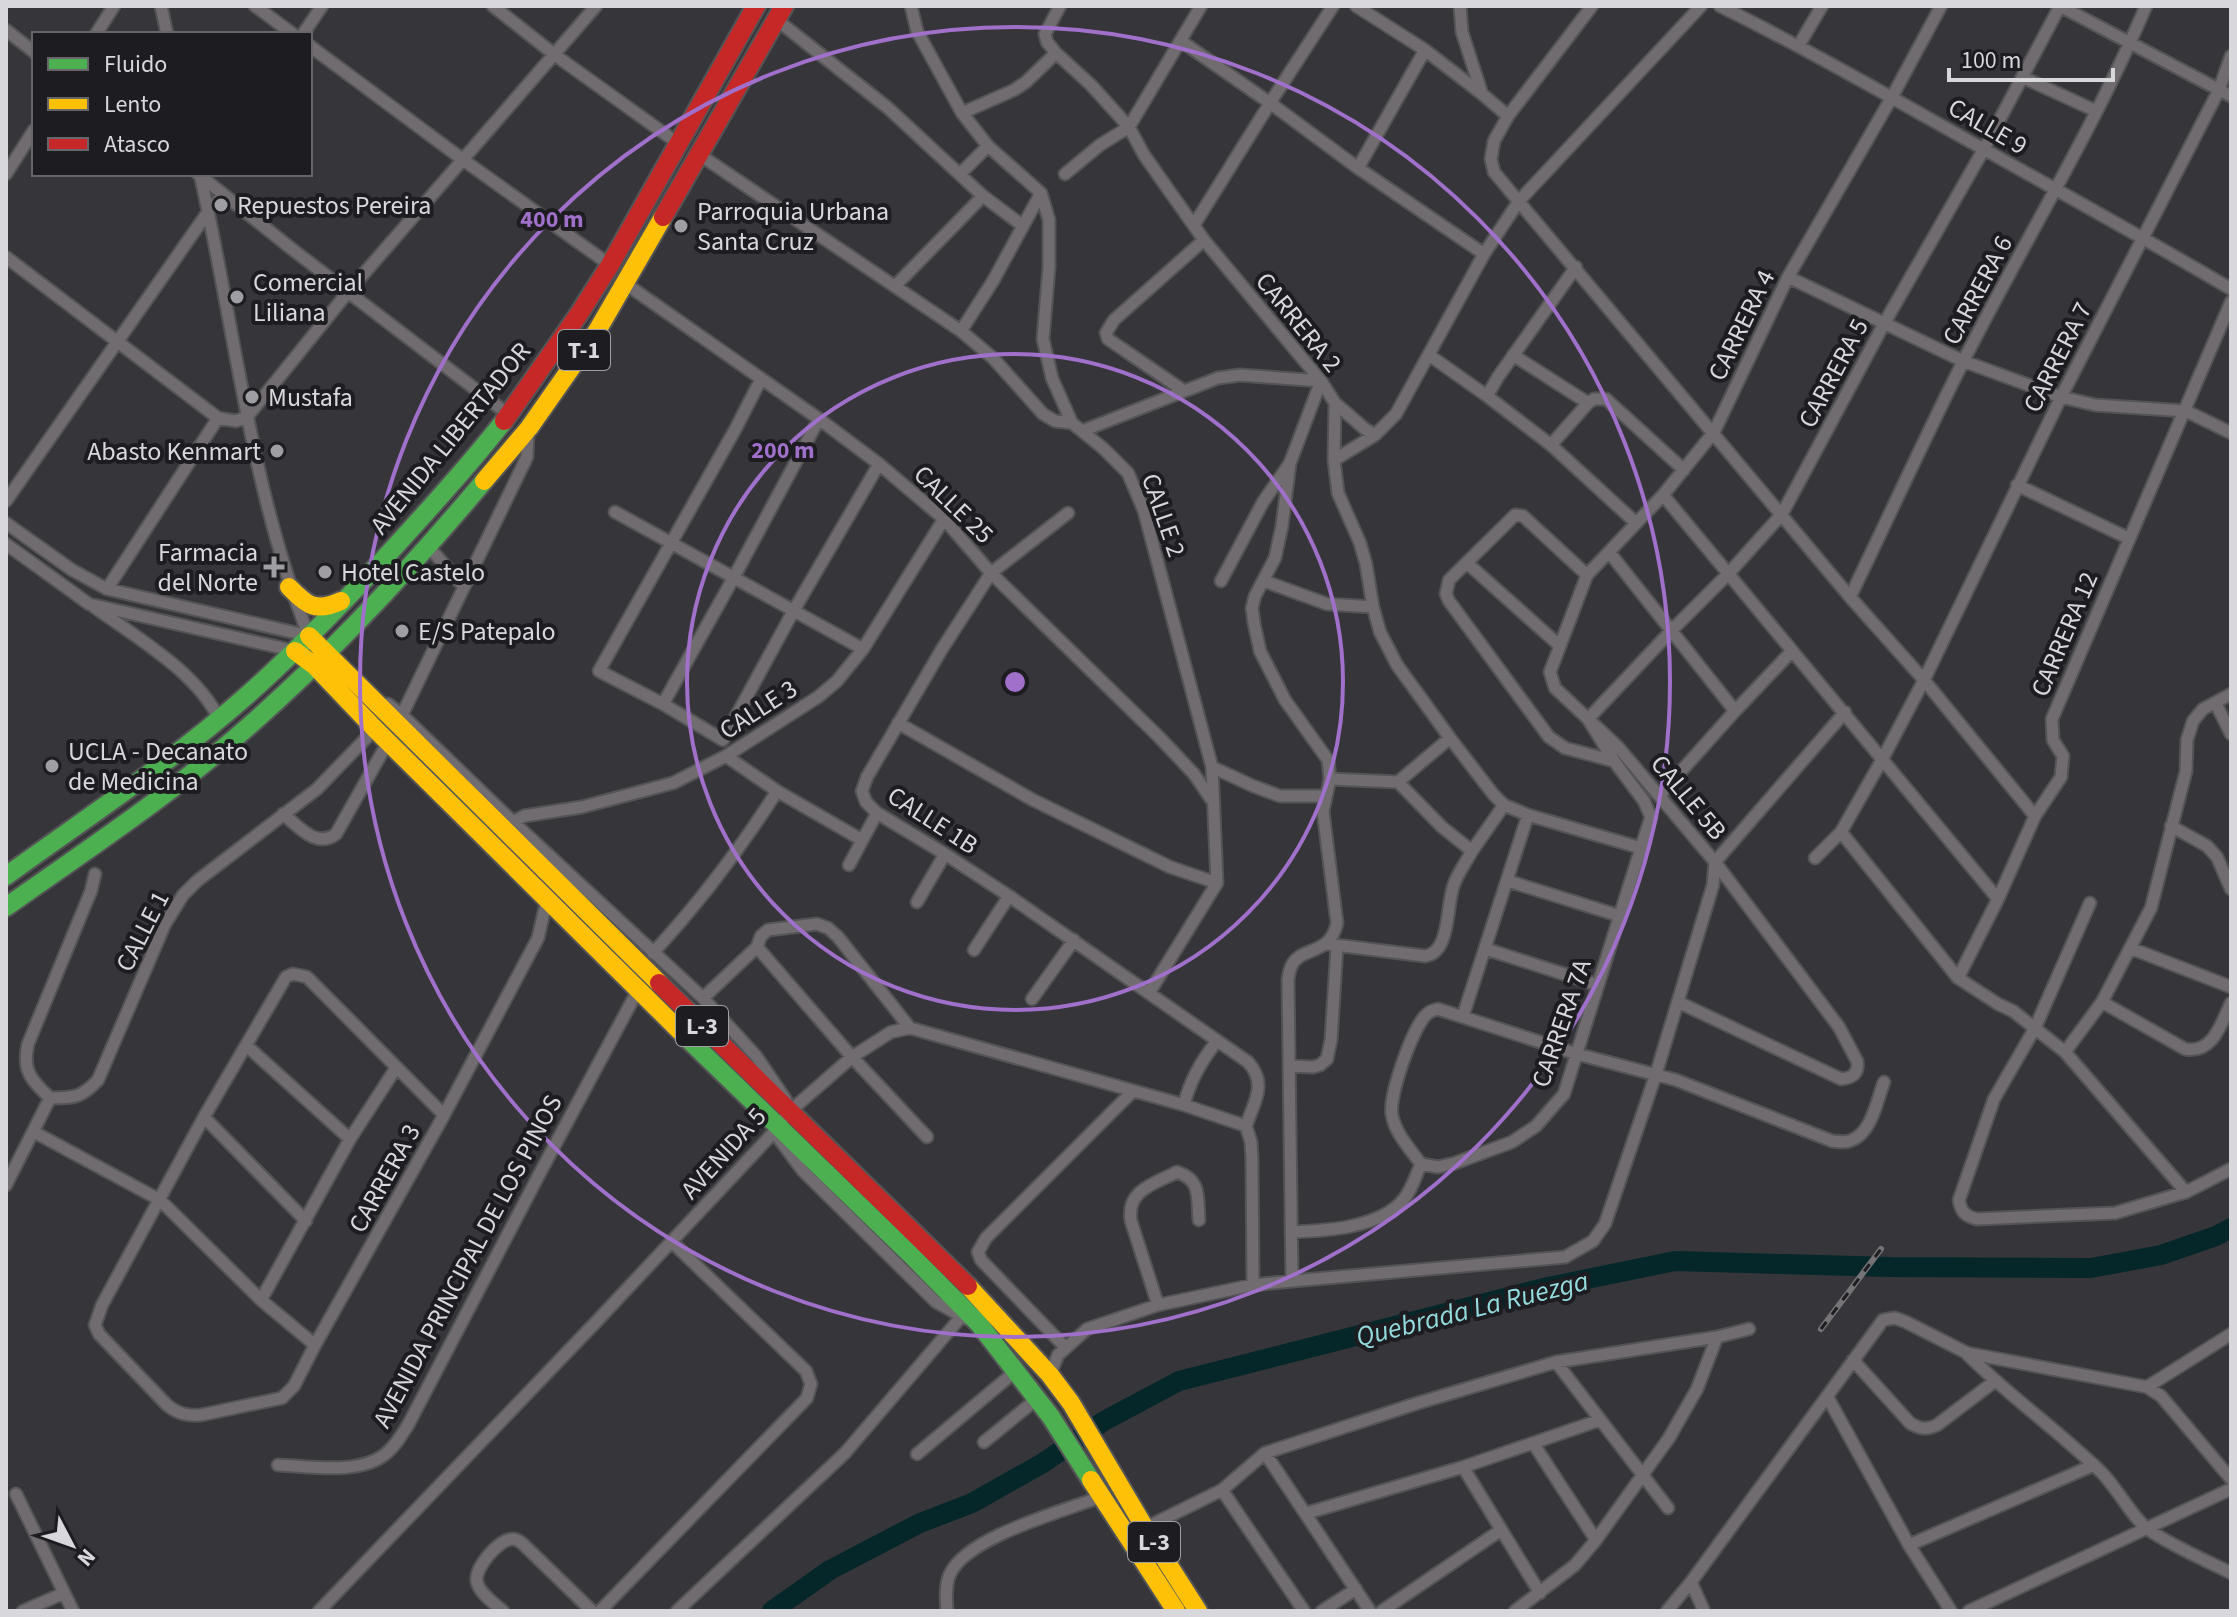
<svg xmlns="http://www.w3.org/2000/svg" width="2237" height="1617" viewBox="0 0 2237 1617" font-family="'Source Sans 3',sans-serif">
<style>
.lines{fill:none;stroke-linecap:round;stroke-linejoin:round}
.river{stroke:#05272a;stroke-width:20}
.street-casing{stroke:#545456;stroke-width:15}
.fast-casing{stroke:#545456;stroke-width:22}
.slow-casing{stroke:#545456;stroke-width:22}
.jam-casing{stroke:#545456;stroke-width:22}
.street{stroke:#716c6f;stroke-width:11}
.fast{stroke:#4caf50;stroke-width:18}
.slow{stroke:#ffc107;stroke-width:18}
.jam{stroke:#c62828;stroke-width:18}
.rail-casing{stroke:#767376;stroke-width:6}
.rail{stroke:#1d1c20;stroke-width:3;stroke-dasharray:9;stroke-linecap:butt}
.ring{fill:none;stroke:#a070cb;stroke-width:4}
.poi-dot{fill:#9f9fa3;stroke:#1d1c20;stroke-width:3}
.labels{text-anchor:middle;stroke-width:8;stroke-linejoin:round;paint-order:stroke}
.shield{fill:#1d1c20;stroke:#9f9fa4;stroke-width:2}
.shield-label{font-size:24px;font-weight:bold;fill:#d7d7dc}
.street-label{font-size:26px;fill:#d7d7dc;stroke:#1d1c20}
.poi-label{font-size:26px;fill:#d7d7dc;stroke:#1d1c20;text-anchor:start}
.water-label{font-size:28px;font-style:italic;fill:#92dadd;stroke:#1d1c20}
.centre{fill:#a070cb;stroke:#1d1c20;stroke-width:4}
.ring-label{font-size:24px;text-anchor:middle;font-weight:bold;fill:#a070cb;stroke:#1d1c20;stroke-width:8;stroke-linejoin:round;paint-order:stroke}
</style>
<rect width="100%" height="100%" fill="#36363a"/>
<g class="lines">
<!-- river -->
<path class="river" d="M772,1611L830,1570L920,1523L972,1503L1043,1463L1104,1421L1179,1381L1548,1287L1675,1261L1890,1267L2091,1268L2161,1255L2216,1236L2231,1228"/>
<!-- street casing -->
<g class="street-casing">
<path id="street" d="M161,6L167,34
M255,6L293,34
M493,6L555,55L679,144
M911,6L917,31L962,113L988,146L1041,193L1049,220V267L1043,339L1052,378L1072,423L1104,449L1128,473L1144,511L1212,767L1217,883L1149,993
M1060,6L1045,34L1047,42L1056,53L1091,85L1129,127L1144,155L1204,240L1321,381L1335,403L1334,460L1338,493L1360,543L1366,564L1373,607L1380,632L1397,665L1450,738L1493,794L1504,805L1528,815L1641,848
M1356,6L1425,50L1482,94
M1460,6L1462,32L1482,94L1508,116
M1592,6L1508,116L1494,141L1491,159L1494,172L1850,597L1924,680L2035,816
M1720,6C1811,51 1899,102 1987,151C2069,197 2151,242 2231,289
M2060,6L2231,96
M777,20L888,108L983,196L1023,226
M6,30L34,52
M96,34L114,6
M303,34L322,6
M1181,41L1270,103L1358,168L1484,254
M1799,45L1822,6
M310,46L462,159L610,265
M2022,77L2096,111
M962,113L1014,90L1026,82L1056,53
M700,155L961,331L993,358L1043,414L1055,421L1072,423
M1358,168L1425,50
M6,174L34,130
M198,174L297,253L509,415
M200,174C235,328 250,488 309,636
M960,174L988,146
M1065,174L1100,145L1129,127L1201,6
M1194,225L1270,103L1333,6
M6,257L218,418L236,421L247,417L348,292L596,6
M1576,267L1498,377L1487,396L1551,445L1635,522
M1788,277L1963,361L2061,397L2095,405L2186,411L2231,433
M626,284L819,419L879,464L944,519L991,573L1159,737L1194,774L1211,799
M895,286L983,196
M961,331L993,281L1041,193
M1429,355L1487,396
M1513,355L1588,403
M761,379L736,428L599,671L663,704L723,740L794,610L879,464
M1184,391L1108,339L1106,333L1114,320L1204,240
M1335,403L1365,429L1375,435
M1082,431L1218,378L1240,375L1321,381L1290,463L1263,502L1221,581
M1551,445L1588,403L1594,399H1606L1684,470
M1334,460L1375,435L1396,414L1484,254L1519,201L1701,6
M1290,463L1282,526L1275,558L1255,596L1252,608L1254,623L1260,651L1285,700L1328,760L1330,779L1323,811L1337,923C1330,957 1300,945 1291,967C1289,971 1289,975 1288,980L1292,1281L1565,1257L1593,1241L1605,1224L1656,1074L1713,885L1715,862L1845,712
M2017,485L2128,538
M1663,495L1998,899
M6,501L208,212L223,195
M615,512L863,649
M6,523L72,570L107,589L309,636
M6,544L89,604L295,651
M428,546L463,586
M1609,552L1735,711
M1467,563L1560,646
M1587,575L1523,516L1515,515L1449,580L1446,594L1449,601L1549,737L1565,748L1614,761
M1264,581L1327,604L1373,607
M107,589L218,418
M1850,597C1888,519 1924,439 1963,362C2023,243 2094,129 2146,6
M93,606C135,637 196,671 219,719
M388,704L402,715L513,822L703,998L756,1056L786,1100
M663,704L734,577L819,419
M2216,704L2231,734
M402,715L527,457L528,432
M898,723L1033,800L1170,867L1217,883
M1450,738L1398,782L1442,827L1472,851L1504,805
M726,756L777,791L862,840
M1212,767L1253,786L1280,796H1325
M1330,779L1398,782
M1659,796L1735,711L1792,651
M283,814C298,826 316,849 336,834L388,742
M513,822L524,816L582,807L673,783L726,756L818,697L837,681L863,649L944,519
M2171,826L2207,846L2217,857L2231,889
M1841,832L1958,978L1998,1004L2013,1011L2065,1052L2102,1002L2151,908L2186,771L2187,740L2193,721L2203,709L2231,694
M1815,858L1841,832L1883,758L1924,680L2061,397L2219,90L2231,56
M849,865L877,813
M1508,881L1620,916
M917,902L945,854
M2090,903L2035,1028L1994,1099L1959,1200C1961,1212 1965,1216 1977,1219L2115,1213L2186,1192L2231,1169
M1327,944L1425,956C1451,953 1446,904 1454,884C1458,873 1466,862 1472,851
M757,947L852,1057L927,1137
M2130,948L2231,987
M1486,949L1598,985
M974,950L1009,896
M653,953C699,903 741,848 777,791
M1958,978L1998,899L2035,816L2061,777L2063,756L2053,740L2052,719L2231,302
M703,998L757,947L761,936L768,930L817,924L828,928L838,937L910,1028
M1032,999L1074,940
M1678,1002L1841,1079C1853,1078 1859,1073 1857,1061L1839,1027L1715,862L1618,747L1555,688L1550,672L1587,575L1663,495L1714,432L1788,277L1892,97L1941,6
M2102,1002L2185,1049C2213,1054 2221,1024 2231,1003
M1463,1016L1528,815
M247,1046L350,1139
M2065,1052L2186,1192
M1289,1066L1313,1067L1320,1065L1327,1059L1331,1040L1337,946
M1884,1082C1877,1100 1872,1132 1852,1140C1846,1143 1839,1142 1832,1141L1676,1080L1577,1054L1438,1009C1432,1011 1431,1010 1427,1014C1413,1026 1388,1097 1392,1115C1395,1133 1410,1149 1421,1164L1438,1167L1455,1163L1512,1142L1536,1126L1564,1094L1641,848L1651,817L1644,801L1614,761L1588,719L1672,630L1729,573L1782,514L1885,322L1984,149L2060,6
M50,1098C31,1080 22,1071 28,1044L91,891L95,874
M1184,1105C1190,1080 1201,1061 1217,1041
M444,1115L307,977L293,974L286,977L204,1117L102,1305L95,1325L99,1334L167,1405C178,1414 187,1416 201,1415L282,1398L294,1386L315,1345L444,1115L538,938L547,899
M204,1117L306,1221
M1246,1126L1251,1142L1252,1160L1253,1285
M34,1132L160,1200L261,1300L315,1345
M774,1132L803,1171L936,1302L967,1319
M6,1185L50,1098C74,1098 81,1098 98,1080L165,924L183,895L197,881L317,789L375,729
M1291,1232C1325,1231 1381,1228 1404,1199C1412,1189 1416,1175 1421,1164
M261,1300L350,1139L396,1068
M1158,1305L1131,1221C1126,1190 1154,1184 1177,1172C1202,1180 1197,1198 1199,1220
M1717,1337L1749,1329
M1065,1347L981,1260L978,1252L986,1238L1133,1091
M1967,1354C2009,1396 2059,1431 2102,1473C2117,1488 2134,1520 2149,1530C2172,1546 2205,1560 2231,1573
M1853,1360L1910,1423C1920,1429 1926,1430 1937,1425L1995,1381
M1556,1362L1668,1508
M1050,1375L1058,1355L1087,1329L1158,1305L1253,1285L1292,1281
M2147,1387L2231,1334
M1827,1396L1909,1545L1951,1611
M984,1442L1038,1398
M1533,1443L1596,1540
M1265,1453L1370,1611
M917,1454L1017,1370
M278,1465C309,1466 358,1475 384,1455C394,1448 401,1436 408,1425L541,1171L638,990
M1463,1467L1540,1593
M1222,1490L1304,1611
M16,1494L73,1611
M1307,1513L1463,1467L1600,1420
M1145,1528L1222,1490L1265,1453L1418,1403L1556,1362L1717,1337L1697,1389L1669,1438L1596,1540L1575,1565L1515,1611
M1909,1545L2094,1465
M1691,1582L1704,1611
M23,1611L64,1593
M319,1611L596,1322L774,1132L789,1112L852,1057L891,1032L910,1028L1184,1105L1246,1126C1254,1102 1268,1084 1248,1062L1009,896L945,854L877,813L866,802L862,791L867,777L942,649L991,573L1068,513
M503,1611C494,1603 480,1594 477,1582C474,1568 498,1540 512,1539C518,1539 519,1541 523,1544L592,1611
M600,1611L807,1398L811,1384L806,1371L671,1241
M677,1611L845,1453L961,1317
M947,1611C946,1599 945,1585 950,1574C967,1536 1065,1511 1103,1496
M1322,1611L1356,1589
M1382,1611L1501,1530
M1667,1611L1691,1582L1883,1320L1895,1318L1906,1322L1967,1353L2147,1387L2161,1396L2231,1479
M1969,1611L2231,1489"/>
</g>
<!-- fast casing -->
<g class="fast-casing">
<path id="fast" d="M6,876C86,818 169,764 244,698C292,656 337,609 381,562C423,516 465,470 504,421
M6,907C88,849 173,793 249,726C334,651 411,568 484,481
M687,1038L910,1254L979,1324L1051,1417L1091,1480"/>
</g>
<!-- slow casing -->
<g class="slow-casing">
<path id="slow" d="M484,481L529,428L597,331L663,217
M289,587C307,605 315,613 341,601
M309,636L659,983
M295,651L315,666L375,729L687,1038
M968,1286L1050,1375L1071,1403L1145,1528L1198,1611
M1091,1480L1176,1611"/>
</g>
<!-- jam casing -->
<g class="jam-casing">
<path id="jam" d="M663,217L784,6
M504,421L579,314L610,265L756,6
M659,983L968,1286"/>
</g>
<!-- street -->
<use href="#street" class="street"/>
<!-- fast -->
<use href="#fast" class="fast"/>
<!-- slow -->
<use href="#slow" class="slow"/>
<!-- jam -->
<use href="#jam" class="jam"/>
<!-- rail casing -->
<g class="rail-casing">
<path id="rail" d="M1821,1329L1881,1249"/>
</g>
<!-- rail -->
<use href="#rail" class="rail"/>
</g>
<!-- distance rings -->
<g class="ring">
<circle cx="1015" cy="682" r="328"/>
<circle cx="1015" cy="682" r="655"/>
</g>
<!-- markers -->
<g class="poi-dot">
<circle cx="221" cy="205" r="8"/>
<circle cx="681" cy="226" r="8"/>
<circle cx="237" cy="297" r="8"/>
<circle cx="252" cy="397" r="8"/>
<circle cx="277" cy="451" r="8"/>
<path d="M270 555h8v8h8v8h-8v8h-8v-8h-8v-8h8z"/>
<circle cx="325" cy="572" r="8"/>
<circle cx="402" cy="631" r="8"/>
<circle cx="52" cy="766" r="8"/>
</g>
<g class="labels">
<!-- shield labels -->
<g class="shield">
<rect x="558" y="330" width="52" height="40" rx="6"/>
<rect x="676" y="1006" width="52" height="40" rx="6"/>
<rect x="1128" y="1522" width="52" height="40" rx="6"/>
</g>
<g class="shield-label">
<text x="584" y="358">T-1</text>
<text x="702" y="1034">L-3</text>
<text x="1154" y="1550">L-3</text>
</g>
<!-- street labels -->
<g class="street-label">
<text transform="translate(1988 126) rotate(30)" y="9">CALLE 9</text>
<text transform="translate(1977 290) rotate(-62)" y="9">CARRERA 6</text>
<text transform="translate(1299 322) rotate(51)" y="9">CARRERA 2</text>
<text transform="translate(1741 325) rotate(-64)" y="9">CARRERA 4</text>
<text transform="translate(2057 357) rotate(-63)" y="9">CARRERA 7</text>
<text transform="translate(1833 373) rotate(-62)" y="9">CARRERA 5</text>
<text transform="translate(450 438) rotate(-51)" y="9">AVENIDA LIBERTADOR</text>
<text transform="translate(954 504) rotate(44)" y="9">CALLE 25</text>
<text transform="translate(1164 515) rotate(71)" y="9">CALLE 2</text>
<text transform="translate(2064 634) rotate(-67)" y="9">CARRERA 12</text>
<text transform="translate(758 709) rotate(-33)" y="9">CALLE 3</text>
<text transform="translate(1689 797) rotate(50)" y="9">CALLE 5B</text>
<text transform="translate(933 820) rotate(33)" y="9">CALLE 1B</text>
<text transform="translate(142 931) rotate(-63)" y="9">CALLE 1</text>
<text transform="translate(1561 1023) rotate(-71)" y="9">CARRERA 7A</text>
<text transform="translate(723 1153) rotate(-48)" y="9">AVENIDA 5</text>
<text transform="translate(384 1178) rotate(-61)" y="9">CARRERA 3</text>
<text transform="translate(467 1261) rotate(-62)" y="9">AVENIDA PRINCIPAL DE LOS PINOS</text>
</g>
<!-- poi labels -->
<g class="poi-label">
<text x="237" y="214">Repuestos Pereira</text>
<text x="697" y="220">Parroquia Urbana<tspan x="697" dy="30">Santa Cruz</tspan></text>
<text x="253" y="291">Comercial<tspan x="253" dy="30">Liliana</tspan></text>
<text x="268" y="406">Mustafa</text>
<text x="261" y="460" text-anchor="end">Abasto Kenmart</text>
<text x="258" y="561" text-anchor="end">Farmacia<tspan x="258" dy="30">del Norte</tspan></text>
<text x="341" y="581">Hotel Castelo</text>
<text x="418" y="640">E/S Patepalo</text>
<text x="68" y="760">UCLA - Decanato<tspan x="68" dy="30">de Medicina</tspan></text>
</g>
<!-- water labels -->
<g class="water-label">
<text transform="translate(1472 1308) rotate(-14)" y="10">Quebrada La Ruezga</text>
</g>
</g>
<circle cx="1015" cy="682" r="12" class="centre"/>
<g class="ring-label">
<text x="552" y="227">400 m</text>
<text x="783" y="458">200 m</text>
</g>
<!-- border -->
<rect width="2237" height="1617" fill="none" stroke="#d7d7dc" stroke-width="16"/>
<!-- legend -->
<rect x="32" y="32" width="280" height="144" fill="#1d1c20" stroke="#67676b" stroke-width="2"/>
<rect x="48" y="58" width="40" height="12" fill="#4caf50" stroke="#67676b" stroke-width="2"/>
<text x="104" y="72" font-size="24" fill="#d7d7dc">Fluido</text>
<rect x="48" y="98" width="40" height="12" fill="#ffc107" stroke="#67676b" stroke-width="2"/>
<text x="104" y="112" font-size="24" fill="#d7d7dc">Lento</text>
<rect x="48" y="138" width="40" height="12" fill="#c62828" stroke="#67676b" stroke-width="2"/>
<text x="104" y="152" font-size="24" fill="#d7d7dc">Atasco</text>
<!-- north arrow -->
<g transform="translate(72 1545) rotate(131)" stroke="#1d1c20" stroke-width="6" paint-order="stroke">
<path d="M0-6L14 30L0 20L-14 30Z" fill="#d7d7dc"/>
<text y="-12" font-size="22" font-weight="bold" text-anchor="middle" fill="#d7d7dc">N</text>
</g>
<!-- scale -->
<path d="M1949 68v12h164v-12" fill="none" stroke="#d7d7dc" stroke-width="4"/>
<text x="1961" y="68" font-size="24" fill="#d7d7dc" stroke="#1d1c20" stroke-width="6" paint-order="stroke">100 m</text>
</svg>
